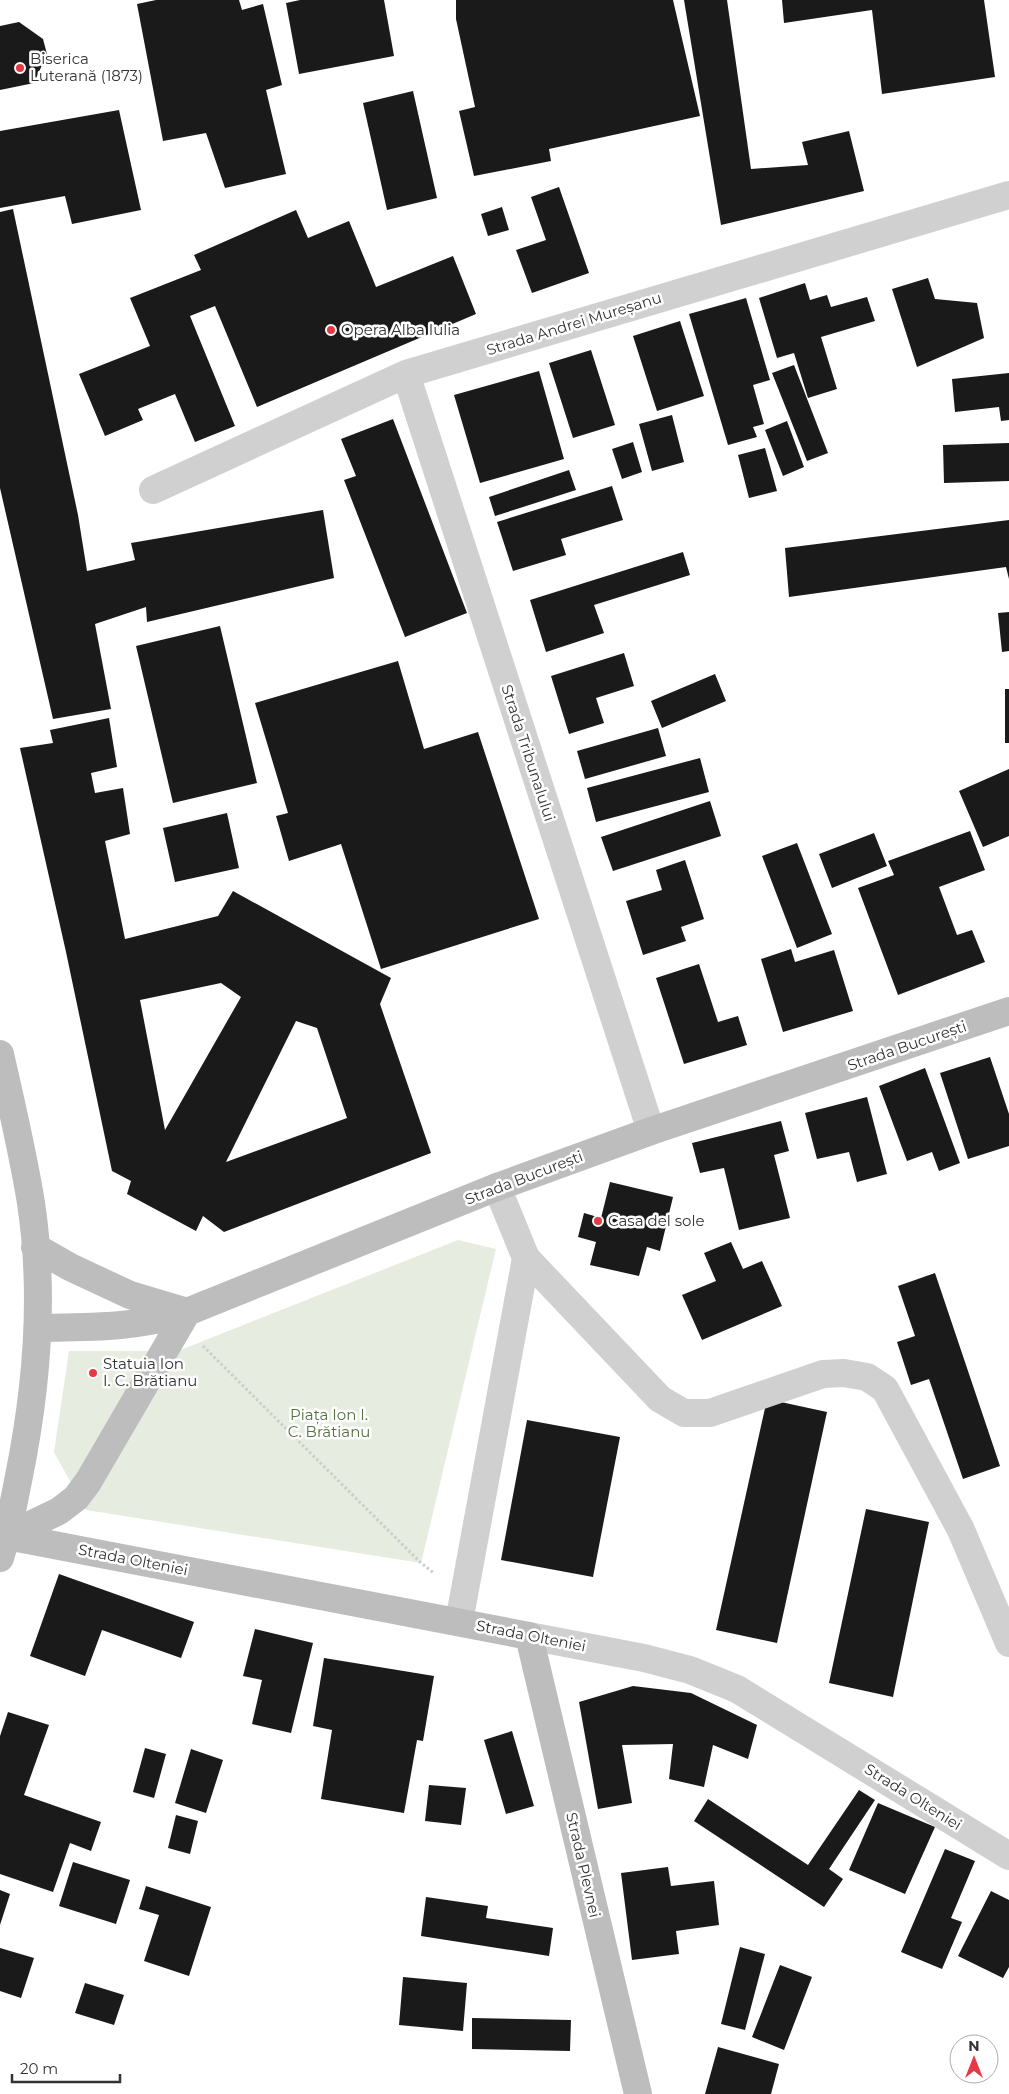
<svg xmlns="http://www.w3.org/2000/svg" width="1009" height="2094" viewBox="0 0 1009 2094" font-family="Montserrat,sans-serif">
<style>
.green{fill:#e6ecdf}
.building{fill:#1a1a1a;fill-rule:evenodd}
.lines{fill:none;stroke-linecap:round;stroke-linejoin:round}
.path{stroke:#cdcdcd;stroke-width:3;stroke-dasharray:2.5 2.5;stroke-linecap:butt}
.street{stroke:#d0d0d0;stroke-width:28}
.secondary{stroke:#bdbdbd;stroke-width:28}
.poi-dot{fill:#e63946;stroke:#fff;stroke-width:2}
.labels{text-anchor:middle;stroke-width:5;stroke-linejoin:round;paint-order:stroke}
.poi-label{font-size:15px;fill:#333;stroke:#fff;text-anchor:start}
.street-label{font-size:15px;fill:#333;stroke:#fff}
.park-label{font-size:15px;fill:#56703f;stroke:#fff}
</style>
<rect width="100%" height="100%" fill="#fff"/>
<!-- green -->
<path class="green" d="M458,1240L496,1249L421,1563L86,1510L54,1452L69,1351H178Z"/>
<!-- building -->
<path class="building" d="M156,0H239L242,10L263,4L282,85L266,90L286,174L225,188L206,133L163,141L137,4Z
M300,0H384L394,56L299,74L286,3Z
M456,0H673L700,116L549,149L551,161L474,176L459,111L475,107L456,19Z
M684,0H727L751,169L808,165L802,142L849,131L864,191L721,225Z
M782,0H984L995,77L882,94L872,10L784,23Z
M19,22L43,39L47,54L34,83L0,90V26Z
M413,91L437,198L387,210L363,103Z
M119,110L141,210L72,224L65,196L0,208V131Z
M559,187L589,273L532,293L516,250L546,240L531,197Z
M502,207L509,230L488,236L481,214Z
M13,209L78,515L87,571L135,560L131,543L323,510L334,578L147,622L146,607L95,624L111,709L53,719L0,488V212Z
M296,210L308,238L349,221L376,287L453,256L476,314L257,407L215,306L190,316L235,426L195,442L175,394L138,409L143,420L105,436L79,374L150,346L130,298L201,270L194,255Z
M928,278L935,299L977,303L984,338L917,367L892,289Z
M805,283L810,300L827,295L831,307L867,297L875,321L821,337L837,389L808,398L794,353L777,358L759,298Z
M746,298L770,380L753,385L764,424L753,427L757,437L728,445L689,314Z
M680,321L704,396L657,411L633,336Z
M591,350L615,425L573,438L549,363Z
M794,365L828,453L807,461L772,373Z
M539,371L564,459L480,483L454,395Z
M1009,373V420L1001,421L999,407L955,412L952,379Z
M672,415L684,462L652,471L639,424Z
M393,419L467,613L405,637L344,480L356,476L341,439Z
M787,421L804,467L783,476L765,430Z
M633,442L642,472L622,479L612,449Z
M1009,443V481L944,483L943,445Z
M765,448L777,491L749,498L738,455Z
M569,470L576,490L495,516L489,497Z
M612,486L623,520L561,539L566,555L513,571L497,522Z
M1009,520V579L1006,567L789,597L785,548Z
M683,552L690,575L594,605L604,633L546,652L530,600Z
M1009,612V651L1002,652L998,613Z
M220,626L257,783L173,803L136,646Z
M624,653L634,686L596,698L604,723L569,734L551,676Z
M398,661L424,749L478,732L539,919L381,969L341,844L289,861L276,816L288,813L255,703Z
M715,674L726,701L662,728L651,701Z
M1005,689H1009V743H1005Z
M109,718L117,767L91,773L95,793L123,788L130,834L105,841L125,939L218,916L233,891L391,978L380,1004L431,1153L224,1232L203,1216L196,1231L127,1194L131,1181L112,1171L66,952L20,748L53,743L50,730ZM221,983L241,997L165,1130L140,1000ZM296,1021L317,1028L347,1118L226,1162Z
M658,728L666,756L585,779L577,751Z
M700,758L709,792L596,822L587,788Z
M1009,769V836L983,847L959,791Z
M710,801L721,836L613,871L601,837Z
M227,813L239,868L175,882L163,828Z
M970,831L985,870L939,887L957,935L972,930L985,962L898,995L858,888L894,875L888,861Z
M874,833L887,866L832,888L819,854Z
M797,843L832,934L797,948L762,856Z
M685,860L704,919L681,927L686,941L643,955L626,901L662,890L656,870Z
M791,949L795,962L834,950L853,1011L783,1032L761,959Z
M699,964L718,1022L738,1016L747,1045L684,1064L656,978Z
M990,1057L1009,1114V1146L968,1159L940,1073Z
M925,1068L960,1163L939,1171L932,1152L907,1161L879,1086Z
M867,1097L887,1174L857,1182L849,1152L817,1159L805,1113Z
M781,1121L789,1151L774,1155L790,1218L739,1230L724,1168L700,1173L692,1143Z
M610,1182L673,1197L660,1251L647,1247L639,1276L590,1265L596,1242L578,1237L584,1213L601,1218Z
M731,1242L743,1269L762,1261L782,1306L702,1340L682,1295L716,1281L704,1253Z
M935,1273L1000,1466L963,1479L929,1379L911,1385L897,1342L915,1336L898,1286Z
M767,1399L827,1412L777,1643L716,1630Z
M527,1420L620,1437L593,1577L501,1560Z
M866,1509L929,1522L893,1697L829,1683Z
M59,1574L194,1622L181,1658L102,1630L85,1676L30,1656Z
M255,1629L313,1643L291,1733L252,1724L262,1680L243,1676Z
M324,1658L434,1676L423,1741L417,1740L404,1813L321,1799L332,1730L313,1726Z
M633,1686L691,1693L757,1725L748,1759L713,1745L704,1787L669,1779L673,1744L622,1745L632,1803L598,1809L579,1702Z
M8,1712L49,1725L24,1795L101,1822L91,1851L70,1843L53,1892L0,1874V1736Z
M512,1731L534,1806L506,1814L484,1740Z
M145,1748L166,1754L154,1798L133,1792Z
M191,1749L223,1760L206,1813L175,1803Z
M429,1785L466,1788L461,1825L425,1821Z
M859,1790L875,1800L829,1869L843,1879L824,1907L694,1821L708,1799L808,1865Z
M878,1803L935,1827L905,1894L849,1870Z
M176,1815L198,1821L190,1854L168,1848Z
M945,1849L975,1861L951,1918L962,1922L942,1969L901,1952Z
M73,1862L130,1880L116,1924L59,1906Z
M668,1867L671,1886L714,1881L719,1925L676,1931L679,1954L632,1960L621,1873Z
M146,1886L211,1907L189,1976L144,1961L159,1915L139,1909Z
M0,1890L10,1894L0,1925Z
M991,1891L1009,1900V1967L1003,1978L958,1956Z
M426,1897L488,1906L486,1918L553,1928L549,1956L421,1936Z
M740,1947L765,1954L745,2030L721,2024Z
M0,1948L34,1958L21,1998L0,1991Z
M780,1965L812,1977L784,2050L752,2037Z
M403,1977L467,1983L463,2031L399,2025Z
M85,1983L124,1995L114,2025L75,2013Z
M472,2018L571,2020L570,2051L472,2049Z
M718,2047L779,2064L771,2094H705Z"/>
<g class="lines">
<!-- path -->
<path class="path" d="M203,1346L421,1563L434,1573"/>
<!-- street -->
<path class="street" d="M406,374L651,1131
M153,490L406,374L1009,195
M526,1258L660,1399L684,1413H710L823,1374L844,1373L867,1377L885,1389L961,1530L1009,1643
M459,1622L526,1258L497,1187
M529,1636L644,1658L690,1670L737,1689L1009,1856"/>
<!-- secondary -->
<path class="secondary" d="M0,1054C11,1103 23,1153 31,1203C45,1296 37,1389 18,1481C13,1507 8,1533 0,1558
M35,1247L70,1267L130,1295L187,1312
M39,1328C92,1327 136,1328 187,1312L497,1187L651,1131L1009,1011
M7,1536L529,1636L638,2094
M7,1536L59,1511L76,1498L88,1482L187,1312"/>
</g>
<!-- markers -->
<g class="poi-dot">
<circle cx="20" cy="68" r="5"/>
<circle cx="331" cy="330" r="5"/>
<circle cx="598" cy="1221" r="5"/>
<circle cx="93" cy="1373" r="5"/>
</g>
<g class="labels">
<!-- poi labels -->
<g class="poi-label">
<text x="30" y="64">Biserica<tspan x="30" dy="17">Luterană (1873)</tspan></text>
<text x="341" y="335">Opera Alba Iulia</text>
<text x="608" y="1226">Casa del sole</text>
<text x="103" y="1369">Statuia Ion<tspan x="103" dy="17">I. C. Brătianu</tspan></text>
</g>
<!-- street labels -->
<g class="street-label">
<text transform="translate(574 324) rotate(-17)" y="5">Strada Andrei Mureșanu</text>
<text transform="translate(528 753) rotate(72)" y="5">Strada Tribunalului</text>
<text transform="translate(907 1046) rotate(-19)" y="5">Strada București</text>
<text transform="translate(524 1178) rotate(-21)" y="5">Strada București</text>
<text transform="translate(133 1560) rotate(11)" y="5">Strada Olteniei</text>
<text transform="translate(531 1636) rotate(11)" y="5">Strada Olteniei</text>
<text transform="translate(913 1797) rotate(32)" y="5">Strada Olteniei</text>
<text transform="translate(583 1865) rotate(77)" y="5">Strada Plevnei</text>
</g>
<!-- park labels -->
<g class="park-label">
<text x="329" y="1420">Piața Ion I.<tspan x="329" dy="17">C. Brătianu</tspan></text>
</g>
</g>
<!-- north arrow -->
<g transform="translate(974 2059)"><circle r="24" fill="#ffffff" stroke="#adadad"/>
<path d="M0-4L9 19L0 12L-9 19Z" fill="#e63946"/>
<text y="-8" font-size="14" font-weight="bold" text-anchor="middle" fill="#333333">N</text>
</g>
<!-- scale -->
<path d="M12 2074v8h108v-8" fill="none" stroke="#333333" stroke-width="2.5"/>
<text x="20" y="2074" font-size="15" fill="#333333" stroke="#ffffff" stroke-width="4" paint-order="stroke">20 m</text>
</svg>
